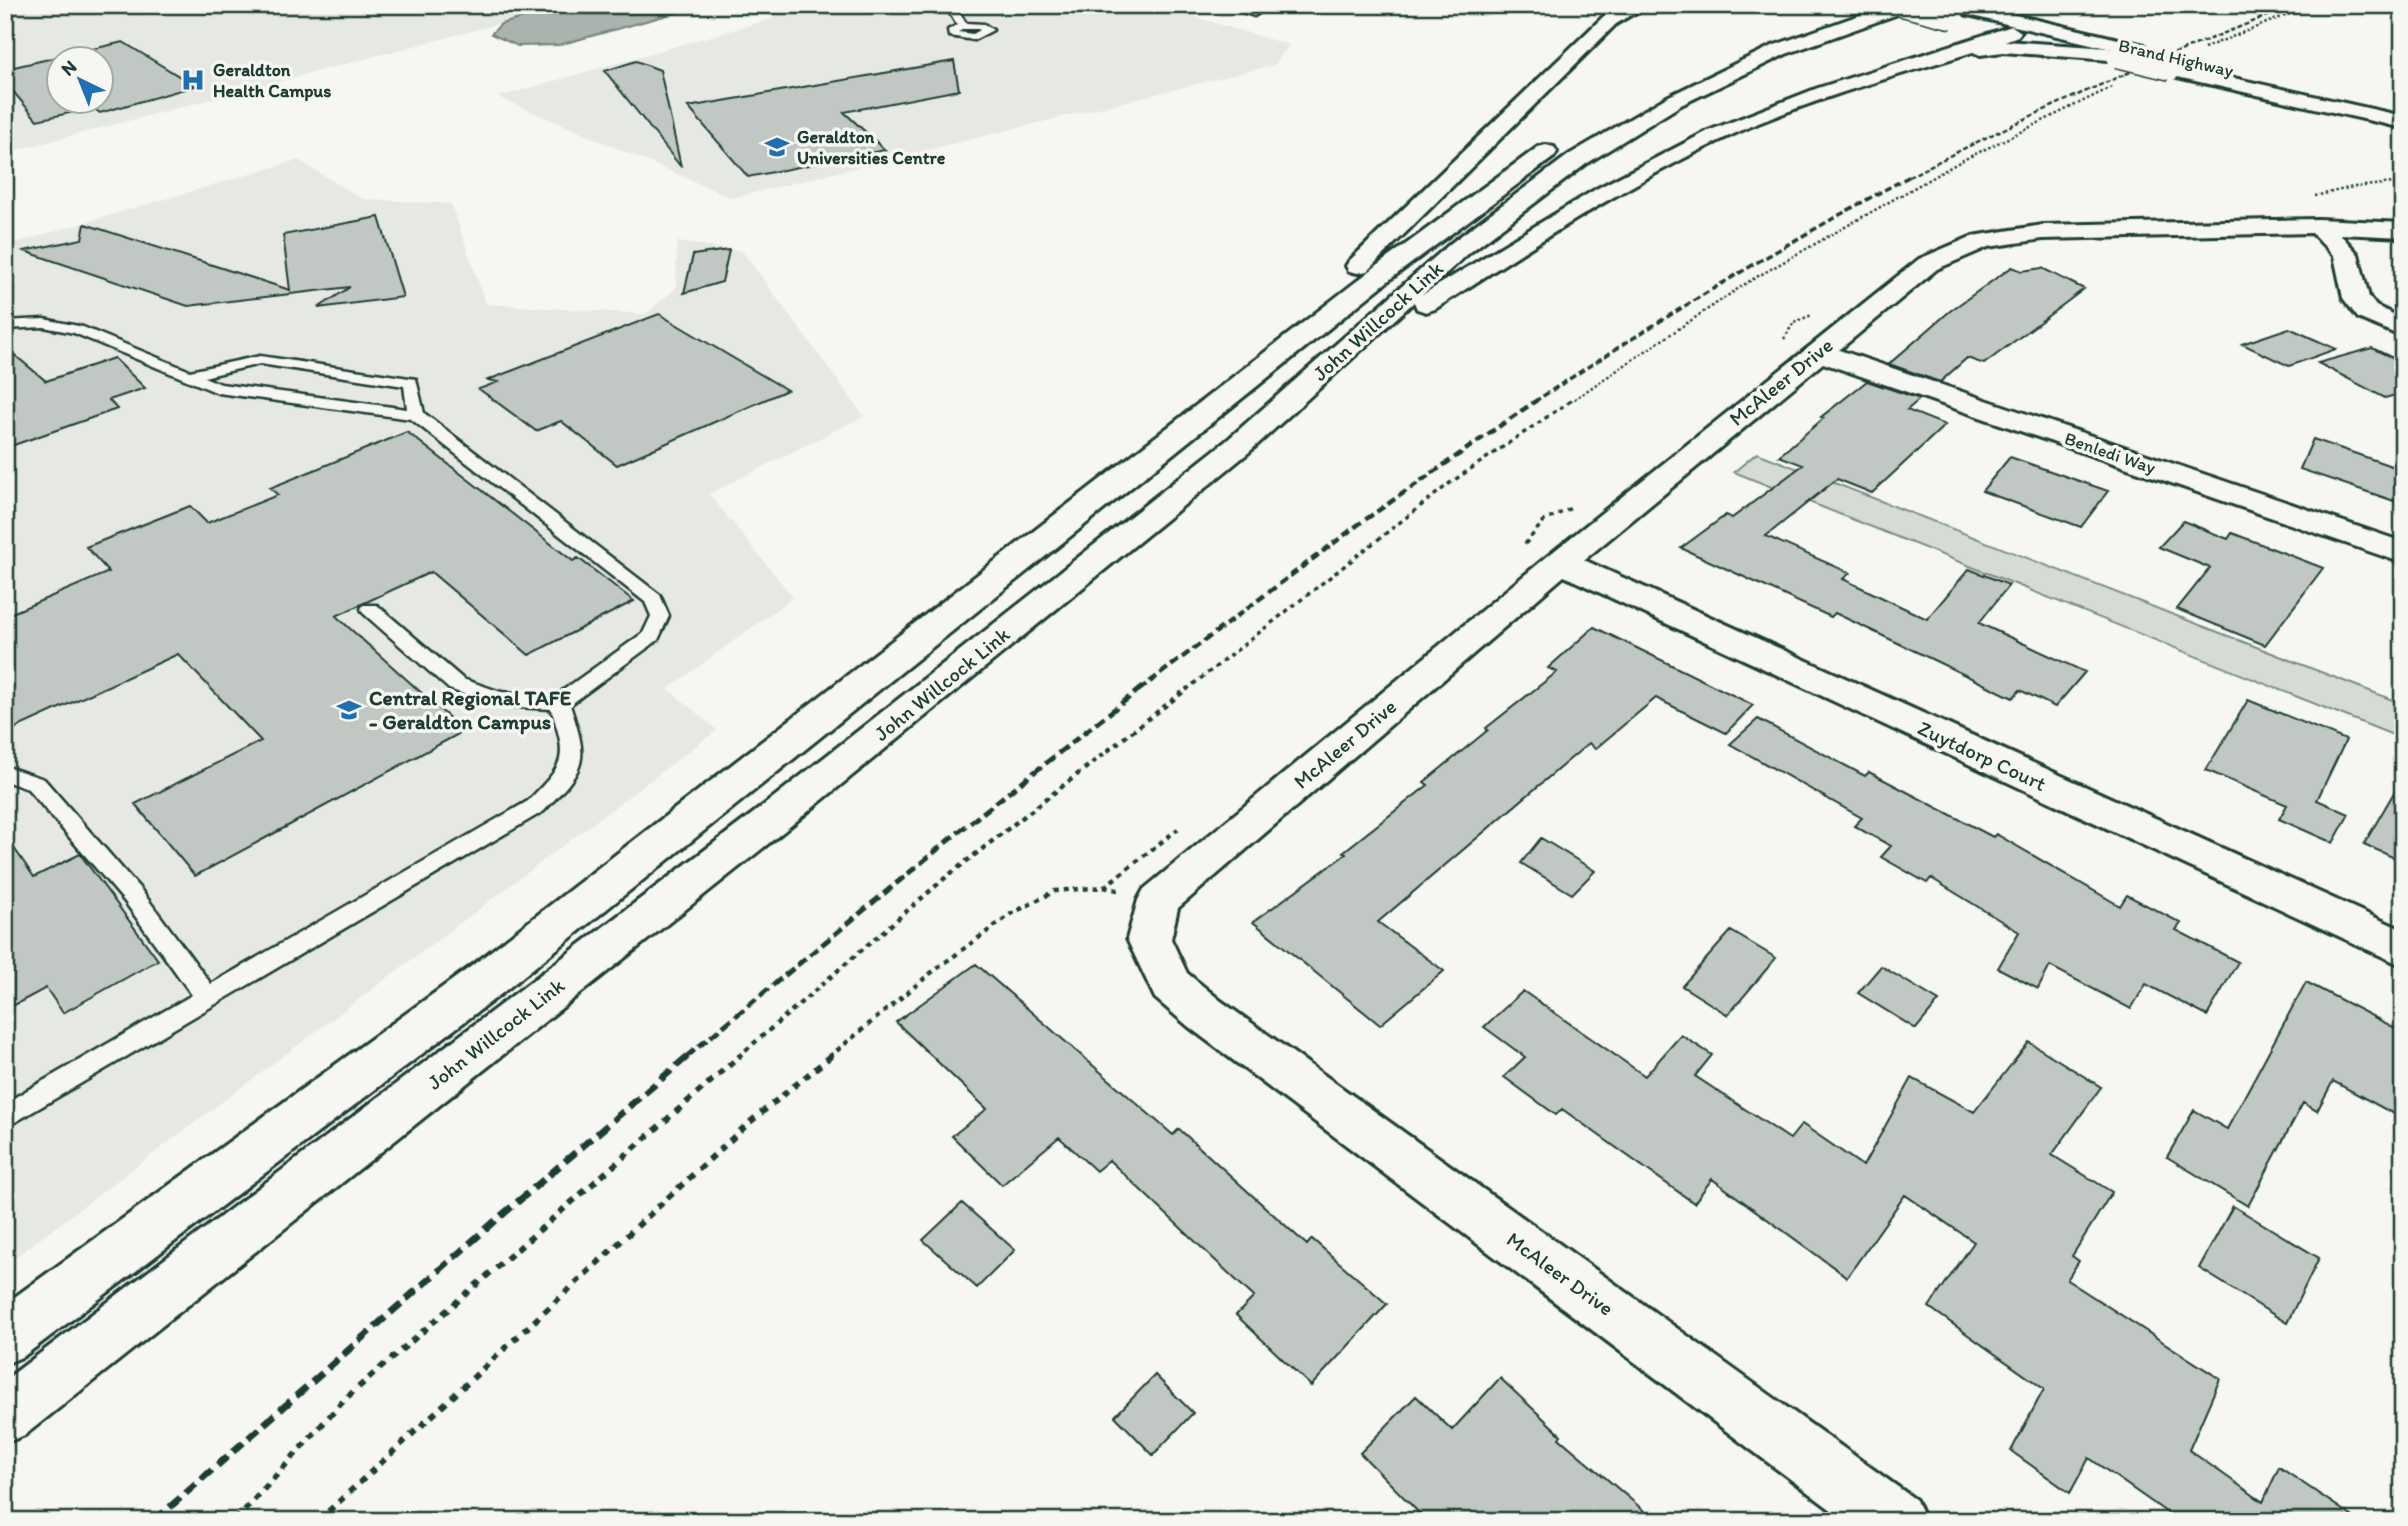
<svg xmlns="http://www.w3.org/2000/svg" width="2408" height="1526" viewBox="0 0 2408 1526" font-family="Itim,sans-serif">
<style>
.built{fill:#e6e8e4;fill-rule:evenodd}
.green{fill:#d6dbd6;stroke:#7a8c85;stroke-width:2}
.water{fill:#aab3ae;stroke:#72847d;stroke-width:2}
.building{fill:#c1c8c3;stroke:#1f3d34;stroke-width:2;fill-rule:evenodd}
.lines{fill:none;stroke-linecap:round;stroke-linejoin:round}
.lane-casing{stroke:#1f3d34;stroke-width:5}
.street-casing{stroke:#1f3d34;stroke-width:6}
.primary-casing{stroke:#1f3d34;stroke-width:6}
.highway-casing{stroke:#1f3d34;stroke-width:6}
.path-far3{stroke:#1f3d34;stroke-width:2.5;stroke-dasharray:2.5 2.5;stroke-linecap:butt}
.path-far2{stroke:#1f3d34;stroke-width:3.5;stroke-dasharray:4.5 4.5;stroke-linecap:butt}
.path-far1{stroke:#1f3d34;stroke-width:4.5;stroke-dasharray:5 5;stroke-linecap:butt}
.path{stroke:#1f3d34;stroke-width:6;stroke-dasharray:7 7;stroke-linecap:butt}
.lane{fill:#f6f6f2;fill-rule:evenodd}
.street{fill:#f6f6f2;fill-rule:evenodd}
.primary{fill:#f6f6f2;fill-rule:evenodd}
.highway{fill:#f6f6f2;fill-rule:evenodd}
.rail-far4{stroke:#1f3d34;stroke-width:2.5;stroke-dasharray:5 2.5;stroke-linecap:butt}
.rail-far3{stroke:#1f3d34;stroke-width:3.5;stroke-dasharray:7 3.5;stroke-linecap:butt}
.rail-far2{stroke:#1f3d34;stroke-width:4.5;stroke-dasharray:9 4.5;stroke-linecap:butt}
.rail-far1{stroke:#1f3d34;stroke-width:5;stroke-dasharray:11 5;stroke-linecap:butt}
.rail{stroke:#1f3d34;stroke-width:7;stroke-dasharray:14 7;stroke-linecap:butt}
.highway-bridge-casing{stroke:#1f3d34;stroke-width:23;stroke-linecap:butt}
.highway-bridge{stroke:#f6f6f2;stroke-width:20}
.labels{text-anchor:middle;stroke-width:7;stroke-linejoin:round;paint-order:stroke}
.far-street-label{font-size:18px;fill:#1f3d34;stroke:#f6f6f2}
.far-poi-label{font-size:18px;font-weight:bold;fill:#1f3d34;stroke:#f6f6f2;text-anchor:start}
.street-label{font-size:21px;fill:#1f3d34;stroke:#f6f6f2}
.poi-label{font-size:21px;font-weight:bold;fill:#1f3d34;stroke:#f6f6f2;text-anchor:start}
</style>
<rect width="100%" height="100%" fill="#f6f6f2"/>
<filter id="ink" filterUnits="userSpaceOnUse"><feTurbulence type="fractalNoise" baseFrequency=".0143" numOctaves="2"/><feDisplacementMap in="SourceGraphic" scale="14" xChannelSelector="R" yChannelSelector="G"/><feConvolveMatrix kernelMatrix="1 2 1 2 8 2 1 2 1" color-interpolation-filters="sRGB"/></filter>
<g filter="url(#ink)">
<!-- built -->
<path class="built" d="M5,5H571L5,153ZM60,60H102V102H60Z
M775,5H1154L1289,45L1274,65L732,198L498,97L775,18L758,9Z
M298,160L362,199L451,204L486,304L646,314L676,288L677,242L742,251L864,416L709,494L793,597L668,689L717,730L5,1265V246Z"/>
<!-- green -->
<path class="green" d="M1757,453L2403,704V739L1734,472Z"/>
<!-- water -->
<path class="water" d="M571,5H704L559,45L518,46L491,34L501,24Z"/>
<!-- building -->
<path class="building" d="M123,42L195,86L100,113L93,108L37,120L5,82V69ZM60,60H102V102H60Z
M636,61L660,70L681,167L605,71Z
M954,61L959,90L844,112L885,150L748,177L688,107Z
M379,217L403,297L318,308L350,287L188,306L24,251L82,239L85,224L290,290L283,235Z
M729,250L722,282L684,293L693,255Z
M2012,267L2022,271L2042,268L2084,289L1984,364L1967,358L1940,382L1889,364L1950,311Z
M659,314L787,390L617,465L561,421L536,431L479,389L498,382L488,380Z
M2289,328L2336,349L2289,366L2242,344Z
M5,347L46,381L114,358L145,388L109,400L117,409L5,448Z
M2372,348L2403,363V393L2385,398L2318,363Z
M1867,381L1920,399L1907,410L1945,425L1872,493L1837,479L1766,536L1850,573L1843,579L1927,619L1969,569L2009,585L1979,623L2085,672L2055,707L2020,690L2013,698L1835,613L1831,617L1681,548L1726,515L1732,518L1803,465L1779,456L1824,418L1821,417Z
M407,432L573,561L578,558L634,601L529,655L431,572L336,616L464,731L195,876L135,804L261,741L178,654L5,733V616L109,572L86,547L190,506L207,523L278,495L270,488Z
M2313,439L2403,470V504L2300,469Z
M2010,457L2108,491L2081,527L1982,491Z
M2183,521L2228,539L2232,533L2323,568L2265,645L2177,609L2210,568L2159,547Z
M1594,627L1753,705L1726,733L1656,698L1595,749L1589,743L1378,922L1444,971L1380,1025L1253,922L1346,854L1343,852L1428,785L1424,782L1488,730L1486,728L1557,672L1548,668Z
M2248,700L2346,740L2317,800L2349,814L2333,843L2279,819L2287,805L2206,770Z
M1758,719L1865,776L1869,772L1993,837L1996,834L2120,906L2127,895L2181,923L2176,930L2238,962L2207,1016L2146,984L2131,1009L2050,966L2038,989L1998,968L2019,932L1931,878L1927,883L1881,857L1891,846L1854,826L1862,818L1730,744Z
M2403,777V862L2364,844Z
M5,835L34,877L80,854L158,960L63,1013L46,988L5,1010Z
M1541,838L1595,871L1572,894L1521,863Z
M1731,931L1776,958L1728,1015L1682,986Z
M976,964L1173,1135L1179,1129L1307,1245L1312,1239L1387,1304L1311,1386L1236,1315L1254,1297L1109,1160L1096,1171L1059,1137L1002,1185L952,1136L987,1109L896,1022Z
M1881,966L1939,1001L1916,1029L1858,993Z
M2306,982L2403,1032V1119L2333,1081L2317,1111L2303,1103L2248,1206L2167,1157L2194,1110L2227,1129Z
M1523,991L1645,1076L1681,1035L1712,1055L1695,1076L1790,1139L1802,1124L1863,1166L1912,1078L1974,1112L2029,1042L2101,1087L2052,1155L2112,1192L2072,1256L2079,1261L2067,1280L2220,1379L2189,1450L2263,1502L2279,1467L2359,1521H2179L2089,1458L2070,1493L2011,1451L2044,1389L1929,1307L1974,1242L1905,1195L1847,1277L1712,1179L1694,1203L1562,1109L1556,1115L1504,1077L1525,1057L1484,1027Z
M962,1203L1015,1250L977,1288L923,1240Z
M2233,1206L2319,1258L2287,1323L2199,1268Z
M1155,1375L1193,1413L1153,1455L1115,1416Z
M1500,1378L1561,1435L1559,1438L1656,1521H1427L1360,1453L1416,1396L1452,1430Z"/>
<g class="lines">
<!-- lane casing -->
<g class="lane-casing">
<path id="lane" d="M955,5H965L959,12L966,23L984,24L993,30L974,40L949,36L948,30L957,25L949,12ZM964,29H978L980,30L973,34L958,32Z
M1221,5H1237L1259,13L1254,16Z
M44,319L83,327L190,371L260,356L416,379L424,413L660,595L669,616L658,640L570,705C590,765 585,767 544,811L5,1128V1103L192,995L125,902L28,789L5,781V766L44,779L141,890L211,984L528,801C565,763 568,760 551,709L499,706L449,689L363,613L361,609L363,605H377L463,679L501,692L555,696L643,633L651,616L645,602L411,419L218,393L74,333L44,327L5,329V321ZM260,364L404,386L407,409L221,384L204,377Z"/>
</g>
<!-- street casing -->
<g class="street-casing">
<path id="street" d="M2318,219L2403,223V237L2340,234L2358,254L2369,297L2376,306L2403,319V337L2358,318L2343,298L2334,256L2312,233L2043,239L1988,247L1937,269L1839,350L2403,542V563L1823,363L1584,560L2403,930V966L1564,576L1178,908L1171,939L1187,973L1221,1001L1916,1500L1925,1521H1846L1189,1027L1155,998L1127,939L1138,900L1144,889L1549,555L1919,259L1973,236L2043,225Z"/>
</g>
<!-- primary casing -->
<g class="primary-casing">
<path id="primary" d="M1625,5H1648L1616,24L1367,271L1358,273L1349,271L1346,266L1349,261L1604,16Z
M1888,5H1915L1912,9L1786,54L1681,105L1586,164L1469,253L1422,295L1596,189L1708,131L1818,88L2012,26L2021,32L2018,36L2005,41L2109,48L2118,54L2109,60L2003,52L1980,55L1973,52C1900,75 1826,95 1756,124C1643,173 1538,242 1435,309L1426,312L1417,309L1414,302L1248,453L783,832L25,1435L5,1443V1380L755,812L1226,441L1451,243L1570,154L1667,97L1772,46Z
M1546,145L1554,147L1557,152L1554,157L1393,277L501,994L24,1356L5,1364V1304L469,968L1375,267L1538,147Z"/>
</g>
<!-- highway casing -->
<g class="highway-casing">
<path id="highway" d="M1940,5H1973L2144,45L2146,49L2137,55L1943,9Z
M2171,64L2403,116V128L2164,74L2161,70Z"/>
</g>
<!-- path-far3 -->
<path class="path-far3" d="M1372,5H1412
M1316,6L1319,5
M2204,48L2312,5
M2315,196L2353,187L2403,182
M1784,339L1794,322L1812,315
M1570,402L1748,282L1963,160L2112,87"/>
<!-- path-far2 -->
<path class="path-far2" d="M1525,544L1544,521L1571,508
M1186,690L1450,483L1572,400"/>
<!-- path-far1 -->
<path class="path-far1" d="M1104,887L1178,829
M738,1057L945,878L1188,688
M829,1057L931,973L1011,914L1055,891L1104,887L1122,891"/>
<!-- path -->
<path class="path" d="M235,1521L346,1398L740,1056
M318,1521L750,1122L831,1056"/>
<!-- lane -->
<use href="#lane" class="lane"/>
<!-- street -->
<use href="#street" class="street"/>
<!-- primary -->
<use href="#primary" class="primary"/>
<!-- highway -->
<use href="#highway" class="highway"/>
<!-- rail-far4 -->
<path class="rail-far4" d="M1909,177C2034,110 2163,57 2295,5"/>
<!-- rail-far3 -->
<path class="rail-far3" d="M1534,402C1657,321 1782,245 1912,175"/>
<!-- rail-far2 -->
<path class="rail-far2" d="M1139,690L1359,524L1537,400"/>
<!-- rail-far1 -->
<path class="rail-far1" d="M686,1057L956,834L1141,688"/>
<!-- rail -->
<path class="rail" d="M154,1521L494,1222L688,1056"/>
<!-- highway-bridge casing -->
<g class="highway-bridge-casing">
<path id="highway-bridge" d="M1898,5L1954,19
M2117,57L2171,70"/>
</g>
<!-- highway-bridge -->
<use href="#highway-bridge" class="highway-bridge"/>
</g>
</g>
<!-- icons -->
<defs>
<g id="hospital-bare" transform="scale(1.89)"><path d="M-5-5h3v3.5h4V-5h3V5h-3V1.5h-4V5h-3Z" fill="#1f6fb2" stroke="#f6f6f2" stroke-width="2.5" paint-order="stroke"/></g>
<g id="university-bare" transform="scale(1.89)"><path d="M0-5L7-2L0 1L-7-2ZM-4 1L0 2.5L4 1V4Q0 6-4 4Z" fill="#1f6fb2" stroke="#f6f6f2" stroke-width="2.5" paint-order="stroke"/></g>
</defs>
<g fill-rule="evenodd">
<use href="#hospital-bare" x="193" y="80"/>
<use href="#university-bare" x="777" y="147"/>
<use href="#university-bare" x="349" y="710"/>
</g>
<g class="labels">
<!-- far-street labels -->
<g class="far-street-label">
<text transform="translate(2176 58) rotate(13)" y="6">Brand Highway</text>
<text transform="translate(2110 453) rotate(19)" y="6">Benledi Way</text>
</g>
<!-- far-poi labels -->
<g class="far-poi-label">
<text x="213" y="76">Geraldton<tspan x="213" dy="21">Health Campus</tspan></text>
<text x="797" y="143">Geraldton<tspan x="797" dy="21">Universities Centre</tspan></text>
</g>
<!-- street labels -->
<g class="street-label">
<text transform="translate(1378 321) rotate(-42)" y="7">John Willcock Link</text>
<text transform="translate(1781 382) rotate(-39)" y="7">McAleer Drive</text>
<text transform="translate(942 684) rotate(-39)" y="7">John Willcock Link</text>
<text transform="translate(1345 744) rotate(-40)" y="7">McAleer Drive</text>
<text transform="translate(1982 756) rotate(25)" y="7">Zuytdorp Court</text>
<text transform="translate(496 1034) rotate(-38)" y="7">John Willcock Link</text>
<text transform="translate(1560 1274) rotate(36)" y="7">McAleer Drive</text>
</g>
<!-- poi labels -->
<g class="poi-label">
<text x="369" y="705">Central Regional TAFE<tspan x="369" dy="24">- Geraldton Campus</tspan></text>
</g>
</g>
<!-- margin -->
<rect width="2408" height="1526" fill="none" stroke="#f6f6f2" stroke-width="28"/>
<rect x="14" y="14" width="2380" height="1498" fill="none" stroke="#1f3d34" stroke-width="2.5" filter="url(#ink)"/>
<!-- north arrow -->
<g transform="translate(80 80) rotate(317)"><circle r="33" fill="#f6f6f2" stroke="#a0aca6" stroke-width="2"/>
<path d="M0-5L12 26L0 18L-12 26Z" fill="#1f6fb2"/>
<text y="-10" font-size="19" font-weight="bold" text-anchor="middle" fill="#1f3d34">N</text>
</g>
</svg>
